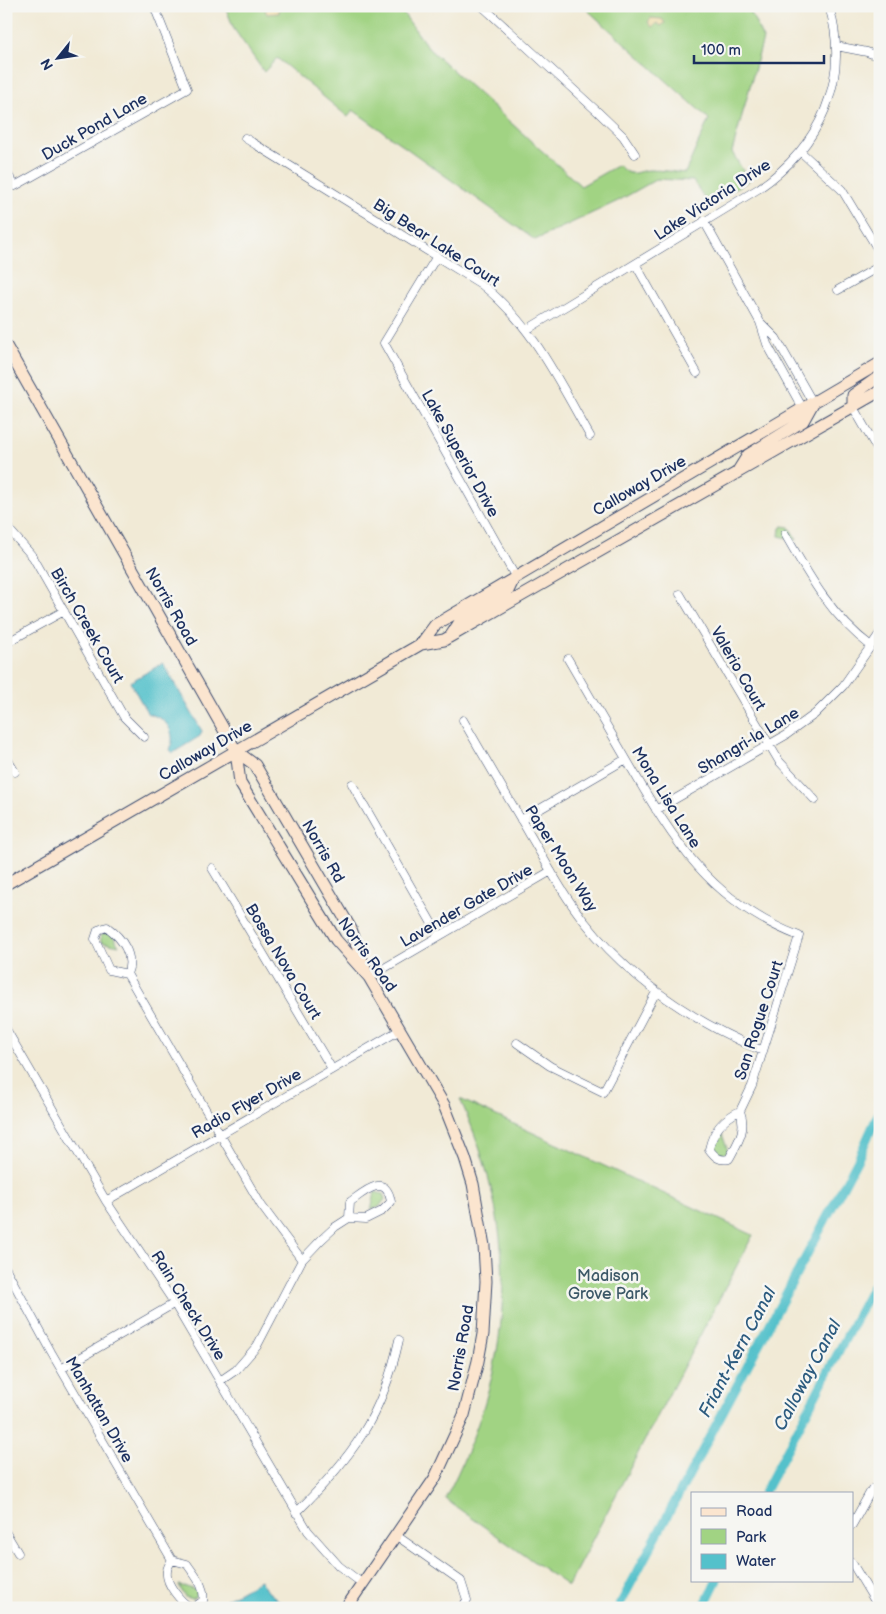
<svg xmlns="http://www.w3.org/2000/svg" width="886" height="1614" viewBox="0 0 886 1614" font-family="'Balsamiq Sans',sans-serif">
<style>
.green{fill:#a1d383;stroke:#5e8170}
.sand{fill:#eeda9e;stroke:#84847e}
.water{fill:#54c1cb;stroke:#387894}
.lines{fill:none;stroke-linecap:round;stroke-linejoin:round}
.canal{stroke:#54c1cb;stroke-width:9}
.street-casing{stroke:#3b4b70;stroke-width:9}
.secondary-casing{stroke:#3b4b70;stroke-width:13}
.street{stroke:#fff;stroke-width:8}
.secondary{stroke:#fbe5cf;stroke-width:11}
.labels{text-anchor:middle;stroke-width:5;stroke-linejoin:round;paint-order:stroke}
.street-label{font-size:16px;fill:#1b2f5e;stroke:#f6f6f2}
.park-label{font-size:16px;fill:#3c5867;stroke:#f6f6f2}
.water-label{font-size:18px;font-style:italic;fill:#2c5b7f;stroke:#f6f6f2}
</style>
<rect width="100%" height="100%" fill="#f6f6f2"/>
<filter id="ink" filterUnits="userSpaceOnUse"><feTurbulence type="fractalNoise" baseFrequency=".02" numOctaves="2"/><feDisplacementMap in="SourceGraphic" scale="10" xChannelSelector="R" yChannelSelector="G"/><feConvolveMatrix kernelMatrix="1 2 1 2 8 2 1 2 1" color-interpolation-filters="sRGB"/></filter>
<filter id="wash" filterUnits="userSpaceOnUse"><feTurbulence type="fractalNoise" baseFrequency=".0096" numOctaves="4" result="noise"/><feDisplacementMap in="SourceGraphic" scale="20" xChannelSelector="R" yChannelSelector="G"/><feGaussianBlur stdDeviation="1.12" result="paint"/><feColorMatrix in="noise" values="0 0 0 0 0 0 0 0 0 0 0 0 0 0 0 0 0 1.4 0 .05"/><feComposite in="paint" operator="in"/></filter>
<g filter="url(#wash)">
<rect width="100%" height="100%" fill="#f1ead6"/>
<!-- green -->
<path class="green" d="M225,6H398L429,49L581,186L618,165C632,179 634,171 650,170C661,170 674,172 685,173L709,119L583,6H748L763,39L732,152L749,181L711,201L705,199L693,181L657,179L618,201L535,240L353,110L348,117L277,58L264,72L234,29Z
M783,526L789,527L797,540L779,536L780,528Z
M106,933L112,934L119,946L101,942V935Z
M460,1099L753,1235L568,1586L445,1499C515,1364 523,1239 460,1099Z
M722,1134L728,1151L723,1155L718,1154L715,1148Z
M375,1192L383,1194L385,1199L379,1207L371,1210Z
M179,1585L197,1590V1595L192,1599L185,1597Z"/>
<!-- sand -->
<path class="sand" d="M271,6H279V13L267,14L265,10Z
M651,18L662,19L665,23L661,26L657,23L652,27L648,22Z"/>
<!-- water -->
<path class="water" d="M163,663L202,731L200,736L173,753L170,750C177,732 166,717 148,714L130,682Z
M260,1580L266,1590L288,1608H211Z"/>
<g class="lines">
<!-- canal -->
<path class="canal" d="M764,1493L880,1273
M618,1608L858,1159L880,1110
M703,1608L717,1580"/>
</g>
</g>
<g filter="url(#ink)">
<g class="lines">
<!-- street casing -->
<g class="street-casing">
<path id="street" d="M482,6L598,112L623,136L635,154
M836,46L867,52L880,57
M245,138L481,284C533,325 558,380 590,436
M801,152L842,190L880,253
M6,172L15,186L187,89L154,6
M704,221L760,322L767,344L803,409
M437,256L384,343L515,576
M636,265L697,373
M838,290L880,266
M761,323L776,338L813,403
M528,329L758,189C820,147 851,80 829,6
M853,407L880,454
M6,526L33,557L124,717L144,737
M785,534C809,576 831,616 871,646
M680,594L779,761L815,800
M6,643L64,611
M568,659C588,694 609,729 629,764C674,842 711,902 799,936L752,1086L740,1111C747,1130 738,1142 729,1159C719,1161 715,1157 709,1149C713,1131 724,1118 740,1111
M463,720C485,759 508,797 530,835C547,864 563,895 584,921C631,981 694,1022 763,1051
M6,757L15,772
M352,784L439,936
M656,810L786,735L815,714L843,686L880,633
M521,820L626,759
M212,868L332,1069
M127,974L109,970L95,939L98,930L107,927C122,938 135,956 127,974L261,1205L302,1260
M369,977L551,871
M6,1029L106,1201L171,1298L308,1531L339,1566L363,1584
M517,1043L550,1066L603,1092L656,992
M106,1201L400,1030
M6,1269L51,1352L172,1560L187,1564C195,1576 206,1587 203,1601L193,1608
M61,1369L175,1303
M220,1381L236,1370L257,1346L302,1260L321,1240L335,1227L349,1218L366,1219L382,1211L391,1202C386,1172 365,1191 350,1202L349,1218
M296,1513C351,1458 382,1418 399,1340
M852,1525L872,1489
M6,1533L18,1553
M397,1536L461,1581L467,1600L462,1608
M172,1560C170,1563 167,1568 167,1571C165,1584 181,1602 191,1608
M852,1563L879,1608"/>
</g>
<!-- secondary casing -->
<g class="secondary-casing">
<path id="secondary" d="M6,346L236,751L240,783L336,940L369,977L444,1105L465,1158L473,1184L484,1246L486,1281L483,1334L478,1361L464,1415L435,1478L346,1608
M853,407V395L880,376
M738,471L748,455L803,421L813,403
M452,634L461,620L508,591L515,576
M421,644L435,625L880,363
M236,751L255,765L351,929L366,971
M6,884L421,644L444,640L880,391"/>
</g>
<!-- street -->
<use href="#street" class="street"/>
<!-- secondary -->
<use href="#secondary" class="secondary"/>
</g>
</g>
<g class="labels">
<!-- street labels -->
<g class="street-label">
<text transform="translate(94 126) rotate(-30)" y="6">Duck Pond Lane</text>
<text transform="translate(712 199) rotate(-33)" y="6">Lake Victoria Drive</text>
<text transform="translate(437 242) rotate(33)" y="6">Big Bear Lake Court</text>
<text transform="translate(461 453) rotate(61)" y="6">Lake Superior Drive</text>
<text transform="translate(639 485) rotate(-30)" y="6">Calloway Drive</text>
<text transform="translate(172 606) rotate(60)" y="6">Norris Road</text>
<text transform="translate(88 625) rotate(60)" y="6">Birch Creek Court</text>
<text transform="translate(739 668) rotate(60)" y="6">Valerio Court</text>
<text transform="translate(748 740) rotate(-31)" y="6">Shangri-la Lane</text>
<text transform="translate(205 750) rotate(-30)" y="6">Calloway Drive</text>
<text transform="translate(667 797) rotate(58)" y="6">Mona Lisa Lane</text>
<text transform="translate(324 851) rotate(60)" y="6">Norris Rd</text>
<text transform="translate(562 858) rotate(58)" y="6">Paper Moon Way</text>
<text transform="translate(466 905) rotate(-30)" y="6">Lavender Gate Drive</text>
<text transform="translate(368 954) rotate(54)" y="6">Norris Road</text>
<text transform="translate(284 961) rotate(59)" y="6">Bossa Nova Court</text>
<text transform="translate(758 1020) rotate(-72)" y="6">San Rogue Court</text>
<text transform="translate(246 1103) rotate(-30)" y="6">Radio Flyer Drive</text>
<text transform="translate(189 1305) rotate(58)" y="6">Rain Check Drive</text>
<text transform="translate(460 1348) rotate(-80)" y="6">Norris Road</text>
<text transform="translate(100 1409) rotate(60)" y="6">Manhattan Drive</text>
</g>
<!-- park labels -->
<g class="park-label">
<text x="608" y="1281">Madison<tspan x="608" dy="18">Grove Park</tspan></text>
</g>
<!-- water labels -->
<g class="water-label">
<text transform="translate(737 1352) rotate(-62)" y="6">Friant-Kern Canal</text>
<text transform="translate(807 1375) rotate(-62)" y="6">Calloway Canal</text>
</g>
</g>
<!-- margin -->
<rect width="886" height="1614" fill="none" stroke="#f6f6f2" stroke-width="25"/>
<!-- legend -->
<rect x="691" y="1492" width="162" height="90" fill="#f6f6f2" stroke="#9ea6b7"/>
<rect x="701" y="1508" width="25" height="8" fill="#fbe5cf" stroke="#9ea6b7"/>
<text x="736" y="1516" font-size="15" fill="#1b2f5e">Road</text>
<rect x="701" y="1529" width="25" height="15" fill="#a1d383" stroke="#9ea6b7"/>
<text x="736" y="1542" font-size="15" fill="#1b2f5e">Park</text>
<rect x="701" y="1554" width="25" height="15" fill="#54c1cb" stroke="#9ea6b7"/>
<text x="736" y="1566" font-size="15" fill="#1b2f5e">Water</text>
<!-- north arrow -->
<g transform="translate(58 58) rotate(240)" stroke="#f6f6f2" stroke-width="4" paint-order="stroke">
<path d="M0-4L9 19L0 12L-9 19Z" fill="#1b2f5e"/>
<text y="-8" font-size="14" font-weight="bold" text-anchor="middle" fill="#1b2f5e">N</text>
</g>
<!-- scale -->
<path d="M694 55v8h130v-8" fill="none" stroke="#1b2f5e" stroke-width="2.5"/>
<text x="701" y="55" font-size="15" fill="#1b2f5e" stroke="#f6f6f2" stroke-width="4" paint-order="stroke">100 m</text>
</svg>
